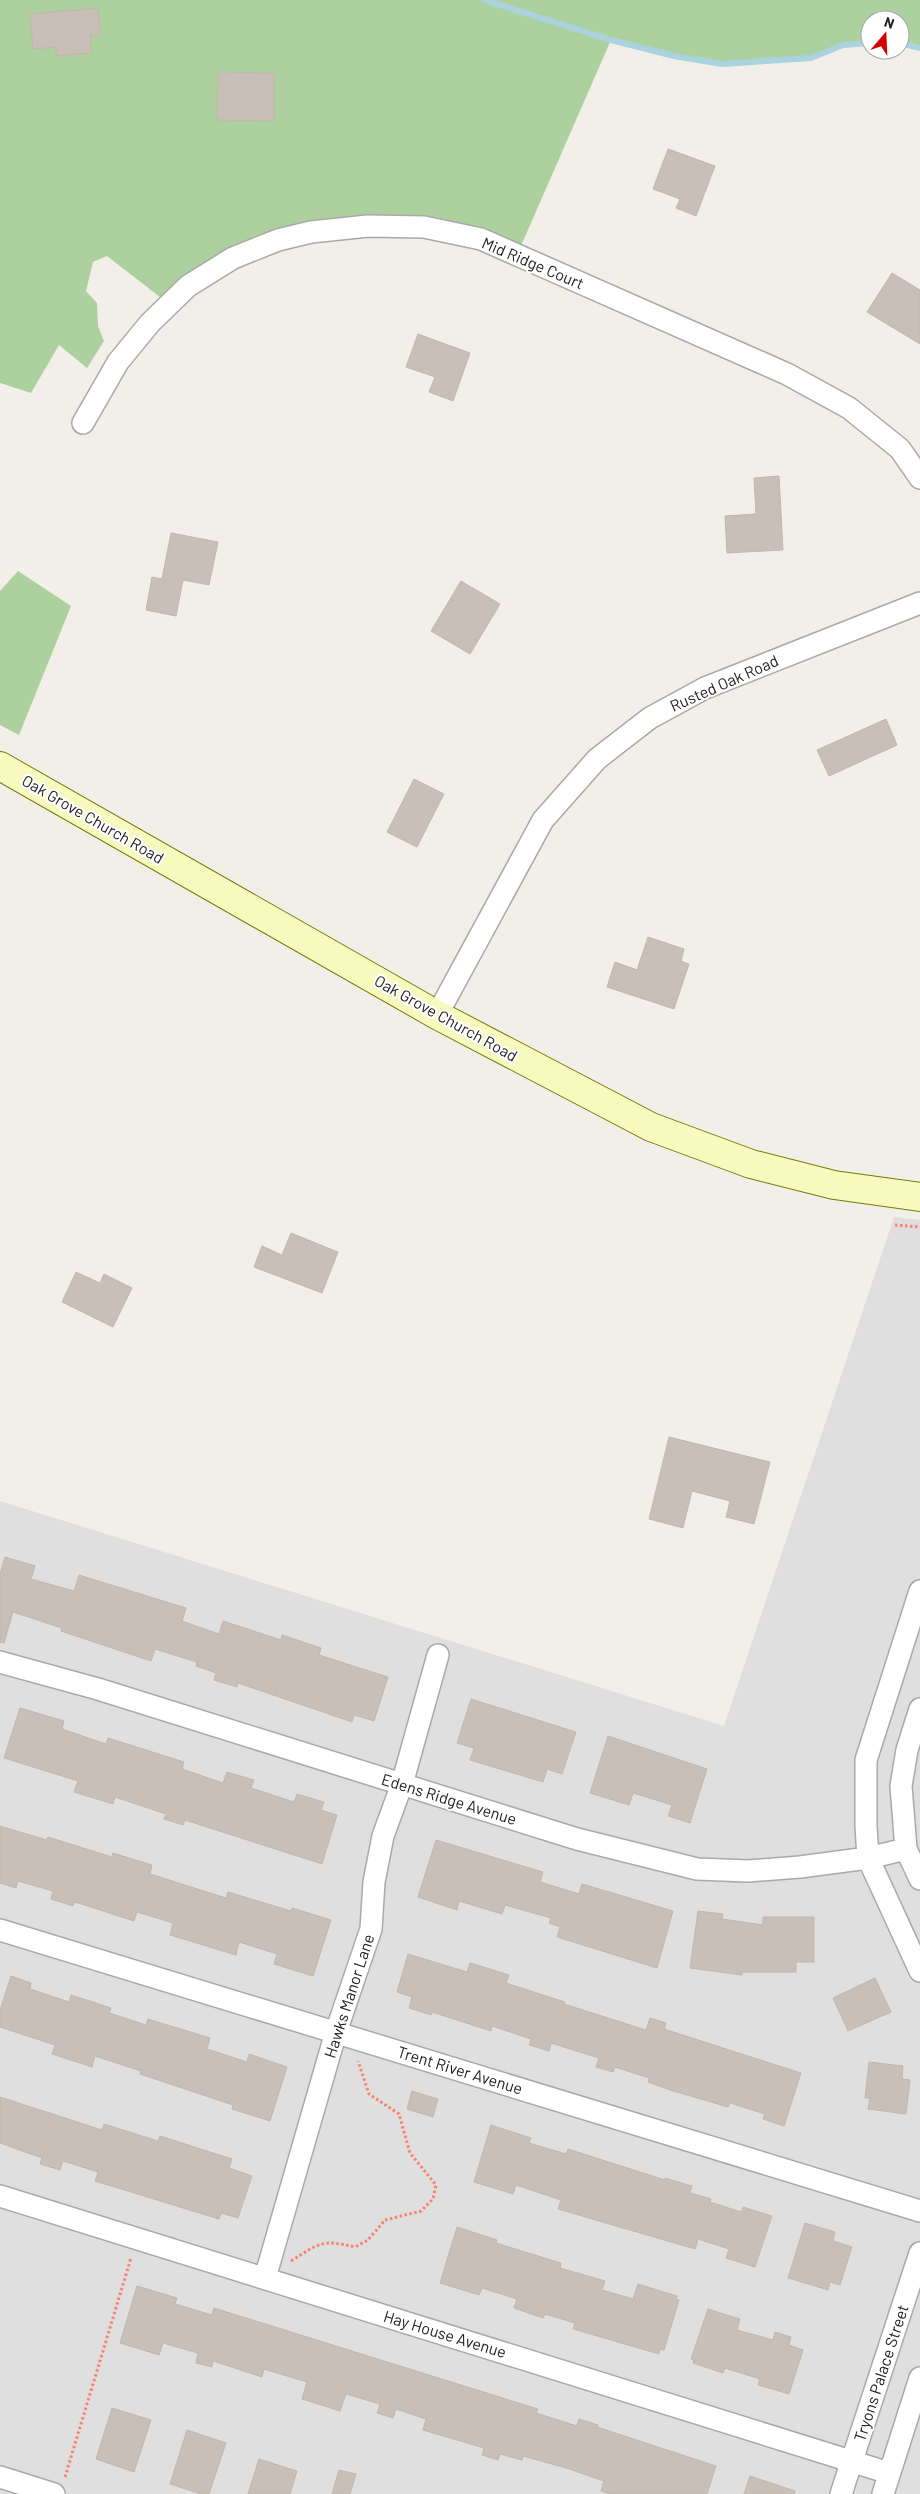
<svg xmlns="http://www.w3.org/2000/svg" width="920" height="2494" viewBox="0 0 920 2494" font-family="Barlow,sans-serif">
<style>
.residential{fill:#e0dfdf}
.forest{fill:#add19e;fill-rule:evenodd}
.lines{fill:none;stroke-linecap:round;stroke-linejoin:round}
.stream{stroke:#aad3df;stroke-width:6}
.building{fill:#c7bfb8;stroke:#c4b6ab}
.minor-casing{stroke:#a9a9a9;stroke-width:24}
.secondary-casing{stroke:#707d05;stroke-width:30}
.path{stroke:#fa8072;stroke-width:3;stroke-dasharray:2.5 2.5;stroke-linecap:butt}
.minor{stroke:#fff;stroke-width:21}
.secondary{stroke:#f7fabf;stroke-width:28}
.labels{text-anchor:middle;stroke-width:4;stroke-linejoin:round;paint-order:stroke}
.street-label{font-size:16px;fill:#222;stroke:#fff}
</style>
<rect width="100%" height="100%" fill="#f2efe9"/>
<!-- residential -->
<path class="residential" d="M894,1217L920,1220V2494H0V1501L724,1726Z"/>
<!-- forest -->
<path class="forest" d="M0,0H920V48L900,43V20H870V43L843,45L811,58L722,64L674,56L611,40L524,239L516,254L424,227L278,240L169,304L107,256L93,262L86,291L97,303L98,326L104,341L87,368L59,345L31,393L0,383ZM218,72L274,73V120H217Z
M18,571L71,606L19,735L0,725V591Z"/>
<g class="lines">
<!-- stream -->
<path class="stream" d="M484,0L611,40L674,56L722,64L811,58L843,45L870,43
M900,43L920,48"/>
</g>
<!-- building -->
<path class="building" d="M98,8L101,35H90L92,53L56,56V47L33,49L30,14Z
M218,72L274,73V121L217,120Z
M668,149L715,166L696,216L676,208L680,199L653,189Z
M892,273L920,290V344L867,312Z
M418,334L470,353L453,401L429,392L435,377L406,367Z
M779,476L783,550L727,553L725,516L756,514L754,478Z
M171,533L218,542L209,585L183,580L176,616L146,610L152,577L162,579Z
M461,581L500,604L470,654L431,631Z
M886,719L897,745L829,776L817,750Z
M414,779L444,794L417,847L387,832Z
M648,937L684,949L681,961L689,964L674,1009L607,987L615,962L637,970Z
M291,1233L338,1252L322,1293L254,1267L262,1246L282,1255Z
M76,1272L100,1283L104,1274L132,1288L113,1327L62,1302Z
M669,1437L770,1462L754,1524L726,1517L730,1501L692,1491L683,1528L649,1519Z
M5,1557L35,1566L31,1579L74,1591L79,1575L186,1608L182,1621L219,1634L223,1621L281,1640L282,1635L321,1648L319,1655L388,1677L374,1721L354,1715L352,1722L238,1683L237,1687L214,1680L216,1673L196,1666L197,1662L155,1649L151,1661L61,1631L62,1628L13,1612L4,1643L0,1642V1574Z
M471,1699L576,1732L562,1774L547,1769L543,1782L470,1760L474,1748L457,1743Z
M20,1708L64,1721L62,1729L106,1744L108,1738L184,1762L182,1769L223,1783L227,1772L254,1780L251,1788L294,1802L297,1794L324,1802L321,1810L337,1815L322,1864L185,1820L183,1825L164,1819L166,1814L115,1797L113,1804L74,1792L78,1781L4,1758Z
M608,1736L707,1769L690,1823L668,1816L672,1805L633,1793L629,1805L590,1793Z
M0,1826L47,1840L48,1837L112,1857L113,1853L152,1865L150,1874L226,1898L228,1892L291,1911L292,1908L331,1920L313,1976L274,1964L277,1954L239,1942L236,1955L170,1935L173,1923L137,1912L134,1921L75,1902L73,1906L51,1899L53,1891L18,1881L16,1888L0,1883Z
M436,1840L543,1872L540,1882L579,1894L582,1884L673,1911L657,1968L557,1937L560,1927L549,1923L551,1918L505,1905L502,1914L459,1901L457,1910L418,1897Z
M698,1911L723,1914L722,1919L763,1925V1917H814V1962H796V1972H742V1975L690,1968Z
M408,1954L467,1972L470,1963L509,1975L506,1983L565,2002L564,2004L646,2030L650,2018L666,2023L664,2029L801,2073L784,2126L763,2119L765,2114L730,2103L728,2107L670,2090L648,2082L649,2078L615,2067L613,2072L596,2067L599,2058L551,2043L549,2051L529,2045L531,2039L492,2026L491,2031L432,2012L431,2015L409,2008L412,1997L397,1992Z
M11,1976L31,1983L30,1989L69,2002L71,1995L111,2008L109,2013L146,2025L148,2019L210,2038L207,2049L247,2062L249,2054L287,2067L270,2121L232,2109L233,2105L140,2074L141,2071L95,2056L92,2067L52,2054L55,2045L0,2027V2010Z
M875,1978L891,2012L848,2031L833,1998Z
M869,2062L903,2066L902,2079L910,2080L906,2114L868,2109L870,2098H865Z
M412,2091L438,2099L433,2117L407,2109Z
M0,2097L102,2130L104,2124L158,2141L160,2136L232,2159L229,2168L252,2176L238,2218L221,2213L219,2219L95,2181L98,2172L63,2161L60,2170L40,2164L42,2158L0,2143Z
M491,2125L531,2138L529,2143L566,2154L568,2149L665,2180V2178L692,2186L690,2193L711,2199L710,2202L741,2212L743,2207L772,2216L755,2267L726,2258L729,2249L698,2239L695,2249L558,2209L561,2200L516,2185L513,2194L474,2182Z
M805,2223L835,2232L833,2241L852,2247L840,2285L830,2282L828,2290L788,2278Z
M457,2227L497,2240L496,2243L561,2263L560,2268L605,2281L602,2290L633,2299L638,2284L677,2296L676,2299L679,2300L664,2350L660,2349L659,2354L573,2329L575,2323L545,2314L543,2318L514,2308L517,2299L482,2288L479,2295L440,2283Z
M137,2286L177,2298L175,2304L212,2315L214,2308L538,2409L536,2413L577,2426L579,2419L598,2425L597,2427L716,2466L707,2494H610L601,2491L604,2481L566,2468L523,2456L522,2460L500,2454L498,2460L482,2455L484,2448L423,2430L426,2419L396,2409L393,2418L377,2413L380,2404L346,2394L340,2411L302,2399L307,2382L264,2369L262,2377L213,2361L212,2367L196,2363L198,2353L163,2343L159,2355L120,2343Z
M708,2309L740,2319L737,2330L773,2340L775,2332L791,2337L789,2345L803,2350L789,2394L758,2385L760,2379L725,2368L723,2373L693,2363L694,2360L691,2359Z
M112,2408L151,2420L134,2472L96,2459Z
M187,2430L226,2443L209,2494H201L170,2484Z
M259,2459L297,2471L290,2494H248Z
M339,2470L356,2474L350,2494H332Z
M750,2476L795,2491L794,2494H744Z"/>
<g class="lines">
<!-- minor casing -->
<g class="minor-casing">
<path id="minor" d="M83,423L118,362L150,323L188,286L233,258L278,240L311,232L368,226L424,227L481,239L787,374L849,408L900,449L920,478
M437,1015L543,820L597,759L650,718L705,688L920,603
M920,1591L866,1760V1826L868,1858L920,1971
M0,1662L98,1689L577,1839L697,1869L748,1871L800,1867L868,1858L906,1849
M920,1709L907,1750L901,1786L906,1849L920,1879
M0,1930L920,2211
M0,2196L889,2473
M265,2278L336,2032L371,1929L374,1882L383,1836L402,1784L438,1655
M0,2477L54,2494
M841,2494L920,2253
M883,2494L920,2378"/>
</g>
<!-- secondary casing -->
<g class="secondary-casing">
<path id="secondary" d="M0,766L437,1015L651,1127L751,1164L834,1185L920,1197"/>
</g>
<!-- path -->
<path class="path" d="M895,1225L920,1227
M291,2261C320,2243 321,2239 355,2247L368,2240L385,2220L421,2211L433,2199L436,2185L410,2153L399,2114L369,2094L358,2061
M65,2477L131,2258"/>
<!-- minor -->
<use href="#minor" class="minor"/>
<!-- secondary -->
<use href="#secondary" class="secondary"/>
</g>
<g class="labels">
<!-- street labels -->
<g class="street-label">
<text transform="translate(533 263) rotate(23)" y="6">Mid Ridge Court</text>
<text transform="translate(724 683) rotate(-24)" y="6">Rusted Oak Road</text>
<text transform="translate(93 819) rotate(30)" y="6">Oak Grove Church Road</text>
<text transform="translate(446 1018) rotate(29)" y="6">Oak Grove Church Road</text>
<text transform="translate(449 1799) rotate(17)" y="6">Edens Ridge Avenue</text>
<text transform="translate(349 1996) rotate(-72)" y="6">Hawks Manor Lane</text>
<text transform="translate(460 2070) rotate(17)" y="6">Trent River Avenue</text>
<text transform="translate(445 2334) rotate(17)" y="6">Hay House Avenue</text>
<text transform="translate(881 2373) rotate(-72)" y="6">Tryons Palace Street</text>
</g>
</g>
<!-- north arrow -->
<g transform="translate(885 35) rotate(19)"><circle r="24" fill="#ffffff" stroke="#a7a7a7"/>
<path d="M0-4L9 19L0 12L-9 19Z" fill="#d40000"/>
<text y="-8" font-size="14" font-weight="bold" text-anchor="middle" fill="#222222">N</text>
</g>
</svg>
